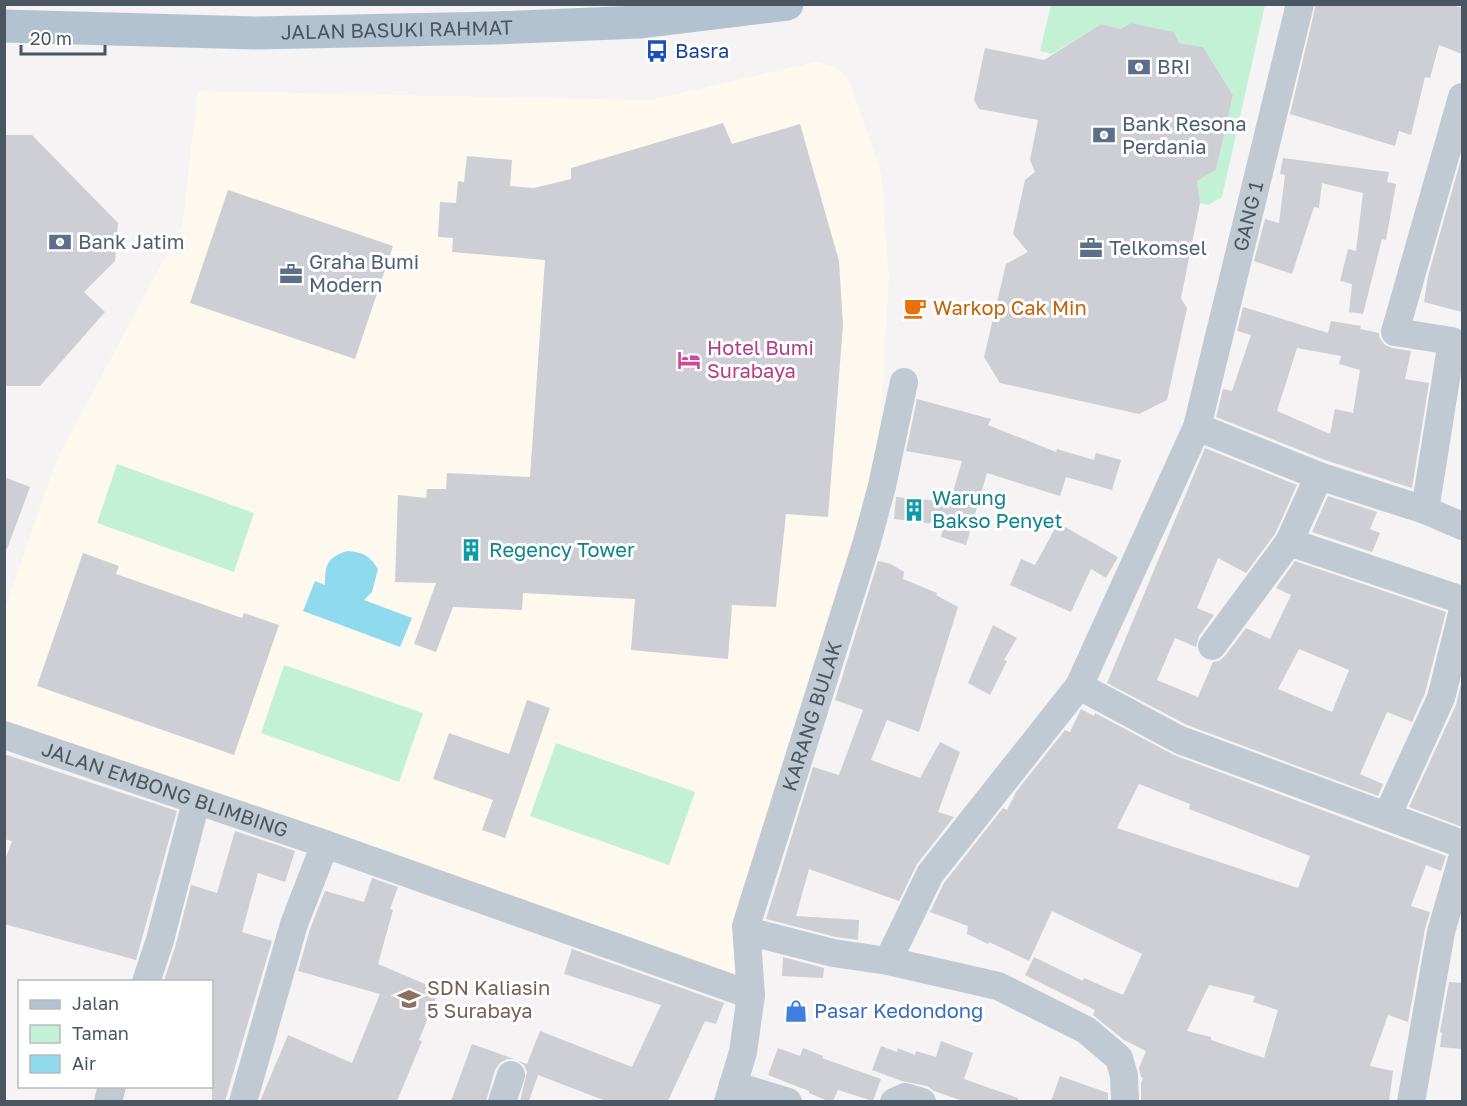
<svg xmlns="http://www.w3.org/2000/svg" width="1467" height="1106" viewBox="0 0 1467 1106" font-family="'Golos Text',sans-serif">
<style>
.commercial{fill:#fdf9ef}
.green{fill:#c3f1d5}
.water{fill:#90daee}
.building{fill:#cdcfd5;fill-rule:evenodd}
.lines{fill:none;stroke-linecap:round;stroke-linejoin:round}
.street{stroke:#c1cad2;stroke-width:28}
.primary{stroke:#b3c2d1;stroke-width:33}
.labels{text-anchor:middle;stroke-width:6;stroke-linejoin:round;paint-order:stroke}
.street-label{font-size:20px;fill:#4a5661;stroke:#fff}
.transit-label{font-size:20px;fill:#164399;stroke:#fff;text-anchor:start}
.service-label{font-size:20px;fill:#4e5e75;stroke:#fff;text-anchor:start}
.food-label{font-size:20px;fill:#c56008;stroke:#fff;text-anchor:start}
.hotel-label{font-size:20px;fill:#b23c85;stroke:#fff;text-anchor:start}
.culture-label{font-size:20px;fill:#0d838f;stroke:#fff;text-anchor:start}
.education-label{font-size:20px;fill:#785e54;stroke:#fff;text-anchor:start}
.shop-label{font-size:20px;fill:#366cbe;stroke:#fff;text-anchor:start}
</style>
<rect width="100%" height="100%" fill="#f5f3f3"/>
<!-- commercial -->
<path class="commercial" d="M815,62L835,66L849,80L881,172L889,279L876,492L742,985L5,726V608L57,459L182,226L198,91L650,100Z"/>
<!-- green -->
<path class="green" d="M1051,5H1265L1222,197L1208,205L1200,203L1197,181L1216,170L1233,95L1203,47L1179,43L1174,32L1131,23L1121,29L1101,24L1052,54L1040,51Z
M117,464L254,513L234,572L97,523Z
M284,665L423,713L399,782L261,733Z
M556,743L695,792L669,865L530,816Z"/>
<!-- water -->
<path class="water" d="M347,551C363,552 370,556 378,569L372,592L364,600L412,618L400,647L303,611L315,581L325,585C325,564 327,558 347,551Z"/>
<!-- building -->
<path class="building" d="M1316,4H1450L1462,8V54L1439,45L1430,78L1425,77L1411,135L1399,131L1395,146L1290,114Z
M1131,23L1174,32L1179,43L1203,47L1233,95L1216,170L1197,181L1200,203L1181,298L1187,308L1167,400L1139,414L1000,383L984,357L1006,264L1028,252L1013,234L1025,180L1035,172L1030,160L1038,120L979,109L974,100L985,48L1044,60L1101,24L1121,29Z
M723,123L732,144L800,124L839,261L843,325L828,517L786,514L776,607L732,605L728,659L631,650L635,599L523,593L522,610L453,607L436,652L414,644L436,583L395,582L398,495L426,498L427,489H446L447,473L530,477L545,260L452,252L453,238L438,237L440,202L456,203L458,181L464,182L467,156L512,160L510,186L534,188L571,179V168Z
M4,135H32L118,223L115,261L84,292L105,312L40,386H4Z
M1283,158L1389,172L1387,182L1396,184L1386,240L1382,239L1363,314L1349,312L1352,284L1340,281L1348,249L1356,251L1363,193L1322,183L1319,208L1314,207L1292,274L1254,261L1265,219L1279,223L1285,175L1280,174Z
M1461,159H1462V312L1424,302L1428,276Z
M228,190L393,246L355,359L190,303Z
M1243,307L1328,333L1331,321L1361,326L1360,329L1379,333V337L1385,345L1392,348L1411,351L1405,379L1429,383L1412,488L1325,460L1216,417L1223,389L1232,391L1251,335L1237,331ZM1297,348L1341,356L1339,364L1360,370L1353,413L1335,409L1330,434L1277,411Z
M917,399L991,419L988,425L1056,452L1057,449L1094,460L1096,453L1121,460L1112,490L1066,477L1060,496L987,473L966,545L941,537L944,525L894,519L896,497L950,502L962,461L906,451Z
M1205,448L1297,485L1275,534L1246,573L1218,558L1197,608L1214,615L1199,636L1196,647L1175,638L1157,680L1198,697L1213,662L1219,661L1225,656L1246,628L1270,639L1291,595L1276,588L1295,561L1446,612L1425,693L1412,722L1387,712L1360,774L1383,784L1378,796L1187,725L1107,683ZM1299,649L1349,670L1332,712L1278,689Z
M4,477L30,487L7,549H4Z
M1328,496L1377,512L1370,529L1380,533L1372,552L1312,532Z
M1058,523L1118,557L1106,578L1091,569L1071,612L1010,585L1021,559L1035,565Z
M83,553L119,566L116,574L242,618L244,613L279,625L234,755L37,686Z
M878,561L891,564L904,572L903,579L937,593L936,595L958,607L919,732L887,720L871,760L920,778L940,742L960,752L938,812L954,817L917,864L899,901L809,869L796,916L859,920L858,940L836,937L766,919L813,767L839,775L863,710L835,700Z
M993,625L1017,638L1004,660L1007,661L990,695L968,683Z
M1462,680V827L1409,807L1456,705Z
M527,700L550,708L505,838L482,830L493,800L433,779L449,733L509,754Z
M1081,709L1094,716L1095,713L1174,755L1446,856L1441,871L1426,865L1411,906L1430,912L1425,929L1408,1022L1388,1015L1370,1066L1393,1071L1389,1101H1141V1083L1143,1078L1141,1077L1139,1068L1146,1051L1124,1040L1093,1015L1095,1010L1025,975L1034,957L1083,981L1084,978L1123,995L1142,954L1052,911L1029,961L989,942L988,944L967,934L968,926L930,912L944,883L1003,808L1007,810L1016,792L1065,730L1070,732ZM1139,784L1190,804L1189,809L1310,856L1298,888L1117,828ZM1209,985L1255,996L1253,1002L1278,1010L1264,1058L1211,1040V1037L1187,1031Z
M4,754L177,811L136,960L4,924V863L12,841L4,839Z
M235,831L295,851L285,882L258,873L242,932L272,941L225,1101H212V981H164L176,944L191,885L217,893Z
M372,878L398,887L390,909L393,910L378,964L439,990L419,1040L422,1041L397,1101H260L288,1035L352,1063L380,994L298,971L310,929L325,891L364,902Z
M572,949L724,1003L716,1024L705,1021L668,1101H606L538,1075L529,1101H520L527,1072L524,1065L518,1061L527,1064L540,1031L632,1067L661,1005L564,974Z
M783,957L824,968L823,978L782,976Z
M1449,982L1462,983V1049L1440,1047L1442,1033L1440,1032Z
M941,1041L973,1053L964,1079L1018,1098V1101H963L934,1091L927,1086L902,1081L872,1070L881,1046L897,1052L898,1048L915,1055L916,1051L936,1057Z
M472,1044L514,1059H507L500,1063L495,1070L486,1101H451Z
M778,1048L800,1056L803,1048L823,1056L822,1058L881,1079L873,1101L838,1090L833,1101H828L809,1093V1091L768,1075Z
M1060,1076L1108,1093V1101H1051Z"/>
<g class="lines">
<!-- street -->
<g class="street">
<path d="M1197,427L1319,476L1425,510L1462,526"/>
<path d="M1425,510L1452,341L1395,332L1462,97"/>
<path d="M1289,542L1462,600"/>
<path d="M1212,646L1289,542L1319,476"/>
<path d="M1079,686L1180,740L1462,844"/>
<path id="s1" d="M4,735L325,844L751,995"/>
<path d="M1387,816L1441,698L1462,614"/>
<path d="M748,945L754,936L759,934L833,953L888,961L998,986L1086,1030L1119,1058L1124,1076L1125,1102"/>
<path id="s2" d="M888,961L930,874L1079,686L1197,427L1300,4"/>
<path d="M146,982L160,940L196,802"/>
<path d="M733,1085L788,1102"/>
<path d="M108,1102L112,1086"/>
<path d="M243,1102L294,924L325,844"/>
<path d="M502,1102L511,1075"/>
<path id="s3" d="M728,1102L743,1052L751,995L746,926L866,545L882,486L904,382"/>
<path d="M894,1102L905,1097L922,1102"/>
<path d="M1411,1102L1441,932L1462,859"/>
</g>
<!-- primary -->
<path class="primary" id="s4" d="M4,26L256,33L495,28L639,22L787,4"/>
</g>
<!-- icons -->
<defs>
<g id="bus-bare" transform="scale(1.8)"><path d="M-5-6H5V4H4V6H2V4H-2V6H-4V4H-5ZM-3.5-4V0h7V-4ZM-3.5 1.2v1.5H-2V1.2ZM2 1.2v1.5H3.5V1.2Z" fill="#1a4fb4" stroke="#fff" stroke-width="2.5" paint-order="stroke"/></g>
<g id="bank-bare" transform="scale(1.8)"><path d="M-6-4H6V4H-6ZM0-2.3a2.3 2.3 0 1 0 0 4.6a2.3 2.3 0 1 0 0-4.6Z" fill="#5c6f8a" stroke="#fff" stroke-width="2.5" paint-order="stroke"/></g>
<g id="office-bare" transform="scale(1.8)"><path d="M-6-3h4V-5.5h4V-3h4V5H-6ZM-1-4.5V-3h2v-1.5ZM-6 0V1H6V0Z" fill="#5c6f8a" stroke="#fff" stroke-width="2.5" paint-order="stroke"/></g>
<g id="cafe-bare" transform="scale(1.8)"><path d="M-5.5-4.5H6V0H3Q3 3.5 0 3.5H-2.5Q-5.5 3.5-5.5 0ZM3-3.2v2h1.7v-2ZM-6 4.5H4V6H-6Z" fill="#e8710a" stroke="#fff" stroke-width="2.5" paint-order="stroke"/></g>
<g id="hotel-bare" transform="scale(1.8)"><path d="M-6-4.5h1.5V1H6V5H4.5V3h-9V5H-6ZM-4 0a1.8 1.8 0 1 1 3.6 0ZM.5 0V-2.5h3Q6-2.5 6 0Z" fill="#d1479c" stroke="#fff" stroke-width="2.5" paint-order="stroke"/></g>
<g id="building-bare" transform="scale(1.8)"><path d="M-4-6H4V6H1V3H-1V6H-4ZM-2.5-4.3h1.7v1.8h-1.7ZM.8-4.3h1.7v1.8H.8ZM-2.5-1h1.7V.8h-1.7ZM.8-1h1.7V.8H.8Z" fill="#0f9aa8" stroke="#fff" stroke-width="2.5" paint-order="stroke"/></g>
<g id="school-bare" transform="scale(1.8)"><path d="M0-5L7-2L0 1L-7-2ZM-4 1L0 2.5L4 1V4Q0 6-4 4Z" fill="#8d6e63" stroke="#fff" stroke-width="2.5" paint-order="stroke"/></g>
<g id="shop-bare" transform="scale(1.8)"><path d="M-5-2.5h2.3a2.7 3.5 0 0 1 5.4 0H5L5.5 6h-11ZM-1.5-2.5h3a1.5 2.3 0 0 0-3 0Z" fill="#3f7fe0" stroke="#fff" stroke-width="2.5" paint-order="stroke"/></g>
</defs>
<g fill-rule="evenodd">
<use href="#bus-bare" x="657" y="51"/>
<use href="#bank-bare" x="1139" y="67"/>
<use href="#bank-bare" x="1104" y="135"/>
<use href="#bank-bare" x="60" y="242"/>
<use href="#office-bare" x="1091" y="248"/>
<use href="#office-bare" x="291" y="274"/>
<use href="#cafe-bare" x="915" y="308"/>
<use href="#hotel-bare" x="689" y="360"/>
<use href="#building-bare" x="914" y="510"/>
<use href="#building-bare" x="471" y="550"/>
<use href="#school-bare" x="409" y="999"/>
<use href="#shop-bare" x="796" y="1011"/>
</g>
<g class="labels">
<!-- street labels -->
<g class="street-label">
<text dy="7" stroke="none"><textPath href="#s4" startOffset="393">JALAN BASUKI RAHMAT</textPath></text>
<text dy="7" stroke="none"><textPath href="#s2" startOffset="838">GANG 1</textPath></text>
<text dy="7" stroke="none"><textPath href="#s3" startOffset="399">KARANG BULAK</textPath></text>
<text dy="7" stroke="none"><textPath href="#s1" startOffset="170">JALAN EMBONG BLIMBING</textPath></text>
</g>
<!-- transit labels -->
<g class="transit-label">
<text x="675" y="58">Basra</text>
</g>
<!-- service labels -->
<g class="service-label">
<text x="1157" y="74">BRI</text>
<text x="1122" y="131">Bank Resona<tspan x="1122" dy="23">Perdania</tspan></text>
<text x="78" y="249">Bank Jatim</text>
<text x="1109" y="255">Telkomsel</text>
<text x="309" y="269">Graha Bumi<tspan x="309" dy="23">Modern</tspan></text>
</g>
<!-- food labels -->
<g class="food-label">
<text x="933" y="315">Warkop Cak Min</text>
</g>
<!-- hotel labels -->
<g class="hotel-label">
<text x="707" y="355">Hotel Bumi<tspan x="707" dy="23">Surabaya</tspan></text>
</g>
<!-- culture labels -->
<g class="culture-label">
<text x="932" y="505">Warung<tspan x="932" dy="23">Bakso Penyet</tspan></text>
<text x="489" y="557">Regency Tower</text>
</g>
<!-- education labels -->
<g class="education-label">
<text x="427" y="995">SDN Kaliasin<tspan x="427" dy="23">5 Surabaya</tspan></text>
</g>
<!-- shop labels -->
<g class="shop-label">
<text x="814" y="1018">Pasar Kedondong</text>
</g>
</g>
<!-- border -->
<rect width="1467" height="1106" fill="none" stroke="#4a5661" stroke-width="12"/>
<!-- legend -->
<rect x="18" y="980" width="195" height="108" fill="#ffffff" stroke="#b7bbc0" stroke-width="1.5"/>
<rect x="30" y="1000" width="30" height="9" fill="#b3c2d1" stroke="#b7bbc0" stroke-width="1.5"/>
<text x="72" y="1010" font-size="18" fill="#4a5661">Jalan</text>
<rect x="30" y="1025" width="30" height="18" fill="#c3f1d5" stroke="#b7bbc0" stroke-width="1.5"/>
<text x="72" y="1040" font-size="18" fill="#4a5661">Taman</text>
<rect x="30" y="1055" width="30" height="18" fill="#90daee" stroke="#b7bbc0" stroke-width="1.5"/>
<text x="72" y="1070" font-size="18" fill="#4a5661">Air</text>
<!-- scale -->
<path d="M21 45v9h84v-9" fill="none" stroke="#4a5661" stroke-width="3"/>
<text x="30" y="45" font-size="18" fill="#4a5661" stroke="#ffffff" stroke-width="4.5" paint-order="stroke">20 m</text>
</svg>
